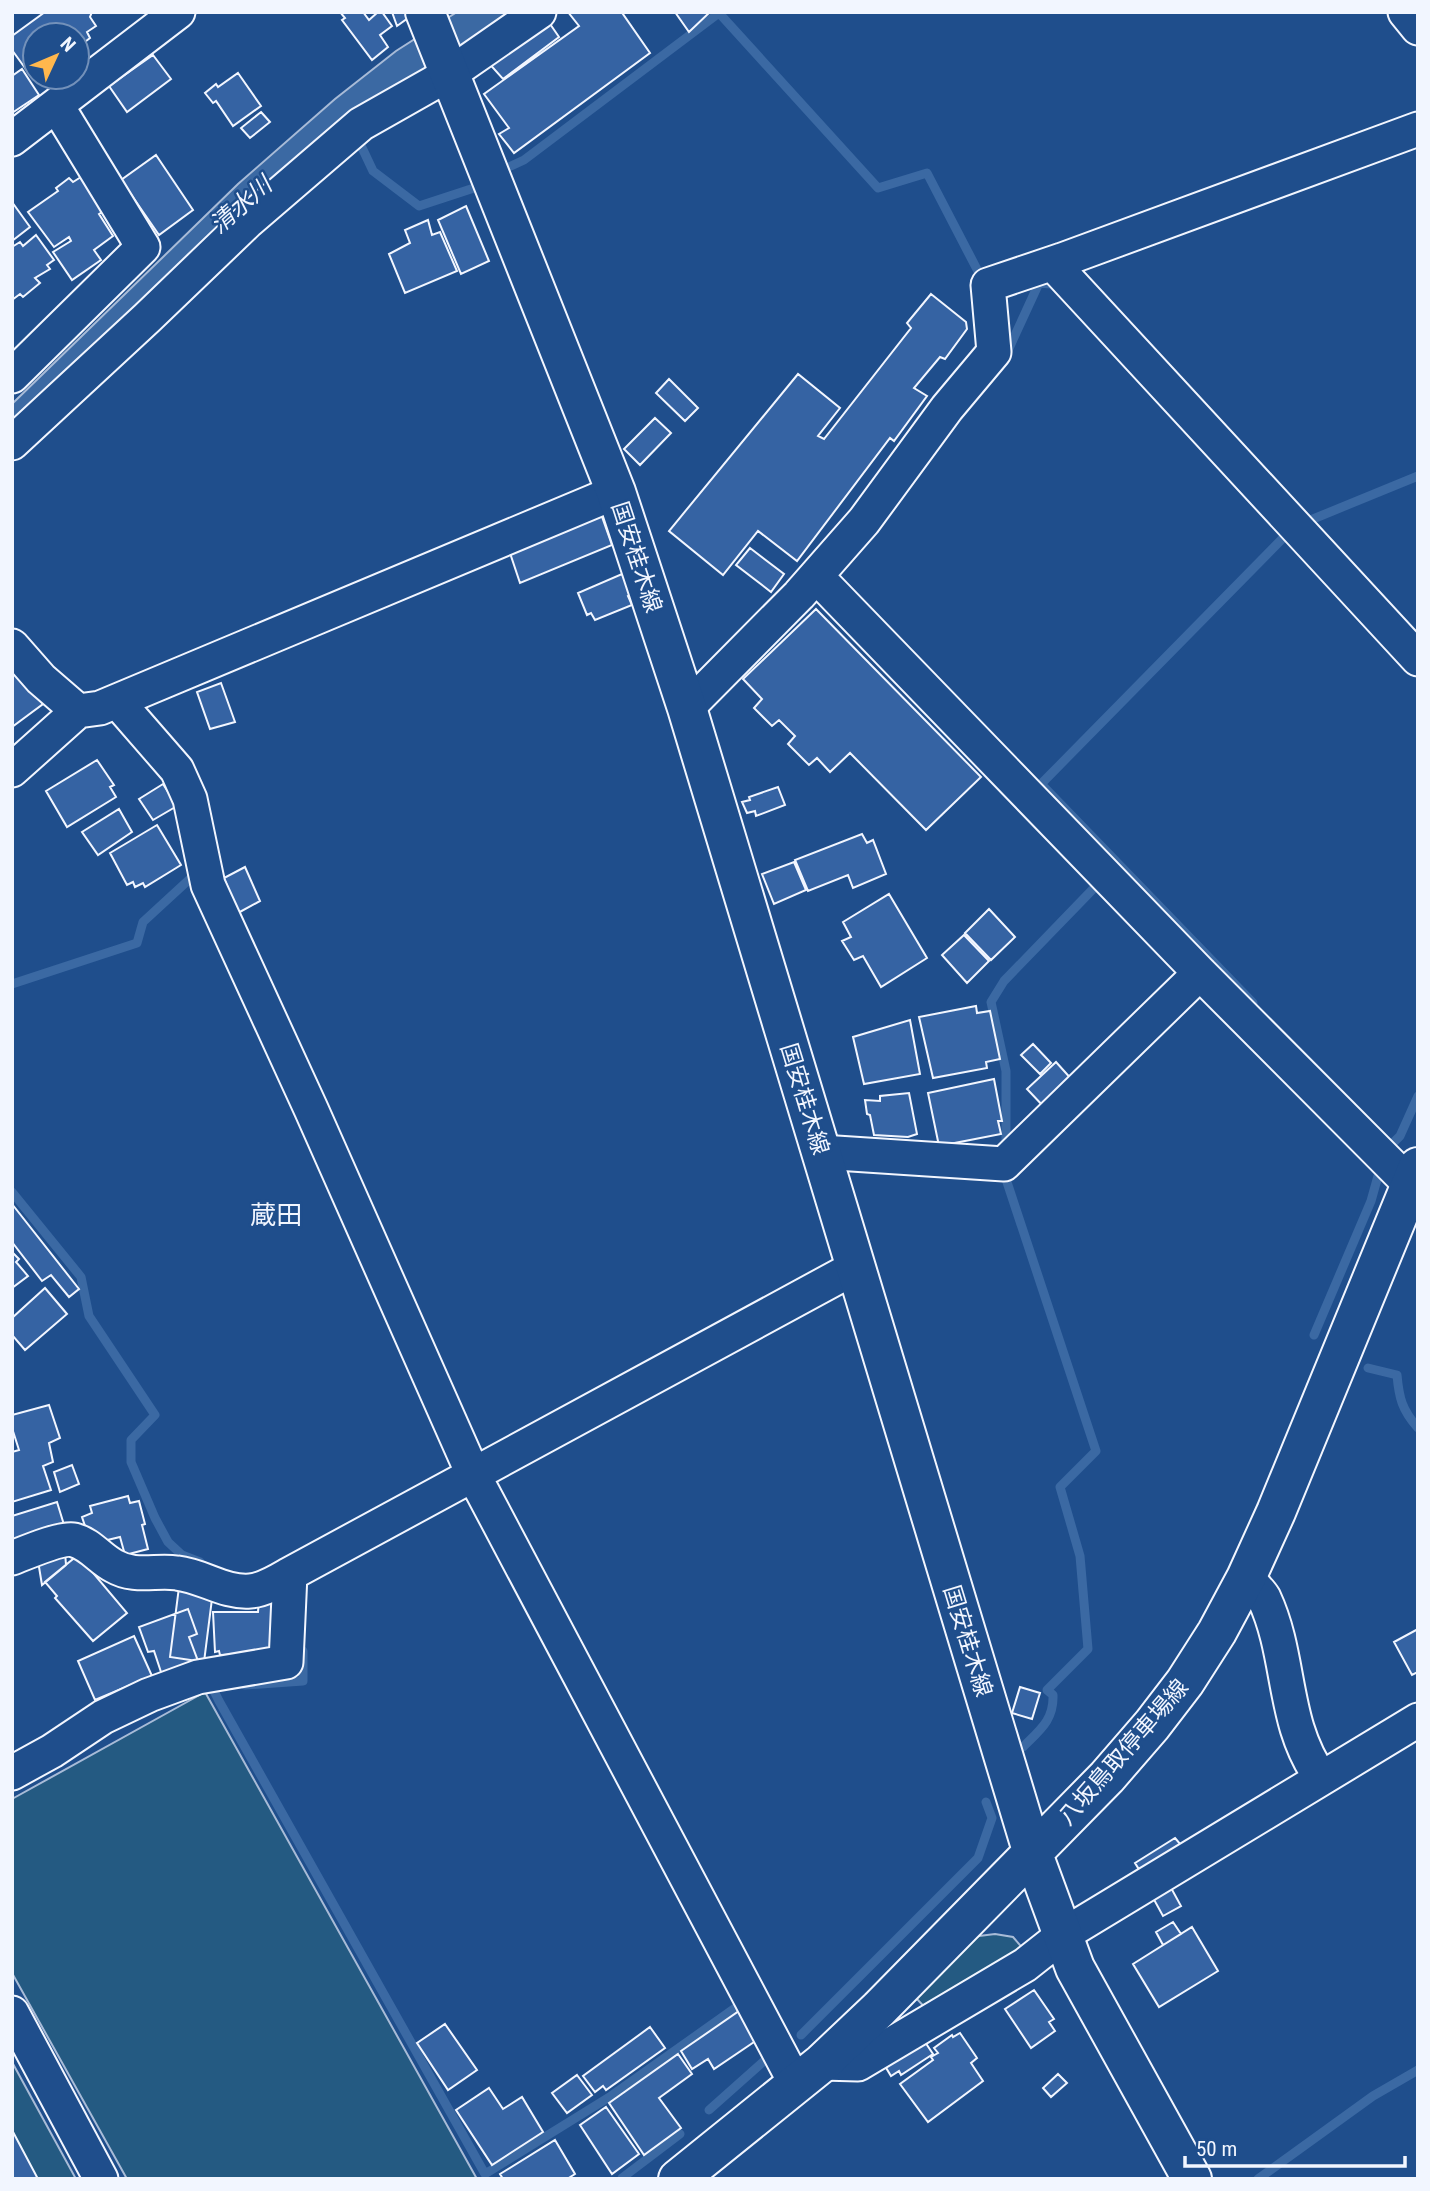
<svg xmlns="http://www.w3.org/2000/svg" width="1430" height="2191" viewBox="0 0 1430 2191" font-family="'Roboto Condensed','Noto Sans JP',sans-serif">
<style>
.green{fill:#245a82;stroke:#a8bbd7;stroke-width:2}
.water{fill:#3b69a3;stroke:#a8bbd7;stroke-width:2}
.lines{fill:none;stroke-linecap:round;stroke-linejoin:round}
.stream{stroke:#3b69a3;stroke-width:9}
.building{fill:#3563a3;stroke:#f2f6ff;stroke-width:2}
.minor-casing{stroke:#f2f6ff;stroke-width:37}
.major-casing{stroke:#f2f6ff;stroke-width:42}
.minor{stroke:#1f4e8c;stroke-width:33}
.major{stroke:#1f4e8c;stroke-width:38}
.labels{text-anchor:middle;stroke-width:5;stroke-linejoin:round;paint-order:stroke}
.street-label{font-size:23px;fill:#f2f6ff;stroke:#1f4e8c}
.water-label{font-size:24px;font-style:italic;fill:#f2f6ff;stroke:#1f4e8c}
.quarter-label{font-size:26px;fill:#f2f6ff;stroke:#1f4e8c}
</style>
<rect width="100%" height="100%" fill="#1f4e8c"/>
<!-- green -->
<path class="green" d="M205,1692L477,2179H127L12,1973V1799Z
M995,1934L1013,1937L1026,1952L930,2013L916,1998L969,1942L979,1936Z
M12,2062L76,2179H12Z"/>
<!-- water -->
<path class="water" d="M457,12H517L12,435V404L238,184L335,99L396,51Z"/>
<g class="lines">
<!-- stream -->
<path class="stream" d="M357,137L373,171L419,206L474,188
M511,166L524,160L719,13L878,188L927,173L982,279
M1005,357L1039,283L1051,284
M1313,519L1418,476
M1043,782L1285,536
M1042,785L1253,1003
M12,984L137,943L143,922L193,876
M1393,1143L1400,1136L1418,1096
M1006,1148V1071L991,1002L1004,981L1095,887
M1004,1173L1096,1451L1060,1487L1080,1556L1088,1649L1047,1690L1053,1695C1054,1720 1040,1730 1023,1747
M12,1192L81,1277L89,1316L155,1415L131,1440V1462L155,1518L168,1542L182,1555L200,1562
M1314,1335L1371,1201L1378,1176
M1368,1368L1397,1375C1399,1398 1402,1410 1418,1428
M245,1685L303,1681V1651
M220,1687H212L219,1701L485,2174L611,2096L738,2006
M801,2035L978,1858L992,1818L986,1802
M709,2110L764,2061
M622,2178L680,2134
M1258,2179L1373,2096L1418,2070"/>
</g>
<!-- building -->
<path class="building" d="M45,12H92L90,17L96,26L87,32L90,38L81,45L85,52L77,58V35H35L36,77L33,79L12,50V36Z
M340,12H363L369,20L378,12H382L392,26L380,35L388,47L372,60L342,20L345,18Z
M392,12H406L408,18L397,26Z
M568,12H625L623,14L650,53L514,153L499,134L509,128L484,94L579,26Z
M675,12H710L689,32Z
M548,21L559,37L503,79L486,60Z
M153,55L171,79L127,112L109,86Z
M22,69L39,95L12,113V76Z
M238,73L261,106L233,126L216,101L213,103L205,93L216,84L218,87Z
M261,112L270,122L250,138L241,128Z
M156,155L193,210L159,235L121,180Z
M81,177L104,211L99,214L113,236L94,250L101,260L72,280L53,252L71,241L69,237L54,247L28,212L58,191L56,188L69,178L73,182Z
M12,202L30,227L12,241Z
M466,206L489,261L461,274L438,220Z
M428,220L432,235L440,232L457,271L405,293L389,254L410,243L405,230Z
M36,235L54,260L47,265L50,269L35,278L40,283L23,297L20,294L12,300V247L20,242L23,246Z
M931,294L966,322L967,329L945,359L940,357L914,388L927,396L894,441L890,438L797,561L758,531L723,575L669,531L798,374L840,408L818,436L824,439L911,328L907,323Z
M669,379L698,408L685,421L656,393Z
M655,418L671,433L640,465L624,449Z
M601,514L612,545L520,583L510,553Z
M750,548L784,574L771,592L736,565Z
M622,574L633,594L628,596L632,605L595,620L591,613L587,615L578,593Z
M816,609L981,777L926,830L850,753L830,772L817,758L809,765L788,744L795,736L779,720L772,726L754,708L762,699L743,679Z
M16,670L43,704L12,727V673Z
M221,683L235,722L210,729L197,692Z
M97,760L114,785L110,787L116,797L67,827L46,791Z
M163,784L177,806L153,820L139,799Z
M778,787L785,805L756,816L755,811L747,813L742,802L750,800L749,797Z
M119,809L132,832L98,855L82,832Z
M157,825L181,865L145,887L143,883L135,887L133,882L127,885L110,853Z
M862,834L867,843L873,840L886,874L853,888L848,875L808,891L795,860Z
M794,862L806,890L774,904L762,874Z
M245,867L260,901L238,913L224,878Z
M889,894L927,958L881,987L863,956L854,960L842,941L851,937L843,922Z
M989,909L1015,937L991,960L965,933Z
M964,935L989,961L967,983L942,955Z
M976,1006L977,1013L990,1011L1000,1059L986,1062L987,1068L933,1078L919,1017Z
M910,1020L920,1074L864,1084L853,1037Z
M1033,1044L1051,1063L1040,1074L1021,1055Z
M1056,1062L1074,1082L1046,1109L1027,1089Z
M994,1079L1002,1121H998L1001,1134L939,1146L928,1093Z
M909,1093L917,1134L908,1137L874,1135L870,1115L867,1114L865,1100L880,1101V1096Z
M12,1204L79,1289L69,1297L51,1275L42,1281L12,1242Z
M12,1252L19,1259L16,1262L28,1276L12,1288Z
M45,1288L67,1314L25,1350L12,1335V1318Z
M49,1405L60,1438L49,1443L53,1462L43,1466L51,1490L12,1502V1452L19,1450L12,1428V1415Z
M72,1465L79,1484L60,1492L54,1472Z
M128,1496L130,1503L139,1501L145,1524L142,1525L148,1549L125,1555L120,1537L99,1542L96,1532L88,1535L82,1517L92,1513L90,1506Z
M57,1502L65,1528L14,1544L12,1538V1516Z
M65,1552L66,1565L42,1585L38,1561Z
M78,1555L127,1613L93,1641L55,1598L57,1596L45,1582Z
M179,1587L213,1591L204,1662L170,1657Z
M259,1599H274L275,1653L220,1655L219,1651L215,1652L213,1612H258Z
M188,1609L197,1634L189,1637L198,1661L162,1675L154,1651L148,1652L139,1627Z
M1418,1629V1672L1412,1675L1394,1642Z
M134,1636L152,1676L95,1700L78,1661Z
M1020,1687L1040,1693L1032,1719L1012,1713Z
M1175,1838L1181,1845L1140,1871L1135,1863Z
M1170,1886L1181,1906L1163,1916L1152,1896Z
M1173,1922L1181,1934L1163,1945L1156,1932Z
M1192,1927L1218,1971L1159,2007L1133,1964Z
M1034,1990L1054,2019L1049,2022L1055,2031L1031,2048L1005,2009Z
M739,2011L757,2040L714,2069L708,2059L692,2069L681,2051Z
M445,2024L477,2070L448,2090L417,2043Z
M650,2027L665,2048L606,2090L603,2086L595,2092L583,2076Z
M960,2033L977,2058L971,2063L983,2081L928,2122L900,2084L933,2060L931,2057L938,2053L934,2048L952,2035L953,2037Z
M921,2036L933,2054L901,2075L899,2071L891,2076L882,2061Z
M678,2054L692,2074L659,2098L681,2128L644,2155L609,2103Z
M1058,2074L1067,2083L1051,2097L1043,2088Z
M577,2075L592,2095L567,2113L552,2093Z
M489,2088L503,2109L522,2097L543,2132L492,2165L456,2110Z
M606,2107L639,2154L612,2174L580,2125Z
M12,2130L38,2179H12Z
M555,2140L575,2174L567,2179H503L500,2174Z"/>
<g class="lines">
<!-- minor casing -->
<g class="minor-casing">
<path id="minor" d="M1405,12L1418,28
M12,139L178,12
M1053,264L1418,659
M12,376L143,247L57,106
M12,443L147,318L247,222L361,124L451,73L539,12
M816,576L1200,973L1410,1184
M12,646L41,679L78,711L100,708L616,492
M117,701L177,770L190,799L208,885L311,1109L473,1474L796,2084
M687,708L799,595L864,521L947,408L994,352L988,285L1062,260L1418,129
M12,770L78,711
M821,1152L1004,1164L1200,973
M12,1558C25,1553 62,1537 74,1540C90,1544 100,1559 114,1566C134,1578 156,1570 177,1573C203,1576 224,1593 250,1591C264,1590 278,1581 290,1574
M1246,1578C1252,1584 1260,1591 1264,1598C1292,1658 1281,1722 1321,1778
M12,1773L52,1751L103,1717L149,1695L198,1677L286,1662L290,1574L856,1267
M12,2013L101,2179
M822,2063L858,2064L1025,1965L1063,1935L1418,1720"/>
</g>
<!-- major casing -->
<g class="major-casing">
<path id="major" d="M425,12L616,492L687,708L1033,1854L1075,1968L1192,2179
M678,2179L822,2063L879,2009L1107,1777L1152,1725L1185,1682L1217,1632L1246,1578L1276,1512L1418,1167"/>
</g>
<!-- minor -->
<use href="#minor" class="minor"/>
<!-- major -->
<use href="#major" class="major"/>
</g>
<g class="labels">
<!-- street labels -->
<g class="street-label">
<text transform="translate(637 557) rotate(72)" y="8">国安桂木線</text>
<text transform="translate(805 1099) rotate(73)" y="8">国安桂木線</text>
<text transform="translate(968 1641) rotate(73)" y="8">国安桂木線</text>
<text transform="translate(1123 1752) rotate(-49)" y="8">八坂鳥取停車場線</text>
</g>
<!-- water labels -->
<g class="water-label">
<text transform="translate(241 205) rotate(-41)" y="8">清水川</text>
</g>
<!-- quarter labels -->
<g class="quarter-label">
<text x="276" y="1224">蔵田</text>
</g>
</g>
<!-- border -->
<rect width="1430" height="2191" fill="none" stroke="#f2f6ff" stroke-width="28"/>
<!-- north arrow -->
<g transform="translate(56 56) rotate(46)"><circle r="33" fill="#1f4e8c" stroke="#7391ba" stroke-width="2"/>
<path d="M0-5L12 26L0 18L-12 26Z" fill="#ffb74d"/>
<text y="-10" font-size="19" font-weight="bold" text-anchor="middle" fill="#f2f6ff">N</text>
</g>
<!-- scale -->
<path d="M1185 2156v10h220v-10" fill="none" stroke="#f2f6ff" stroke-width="3.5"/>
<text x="1196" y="2156" font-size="21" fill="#f2f6ff" stroke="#1f4e8c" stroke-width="5" paint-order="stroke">50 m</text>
</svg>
